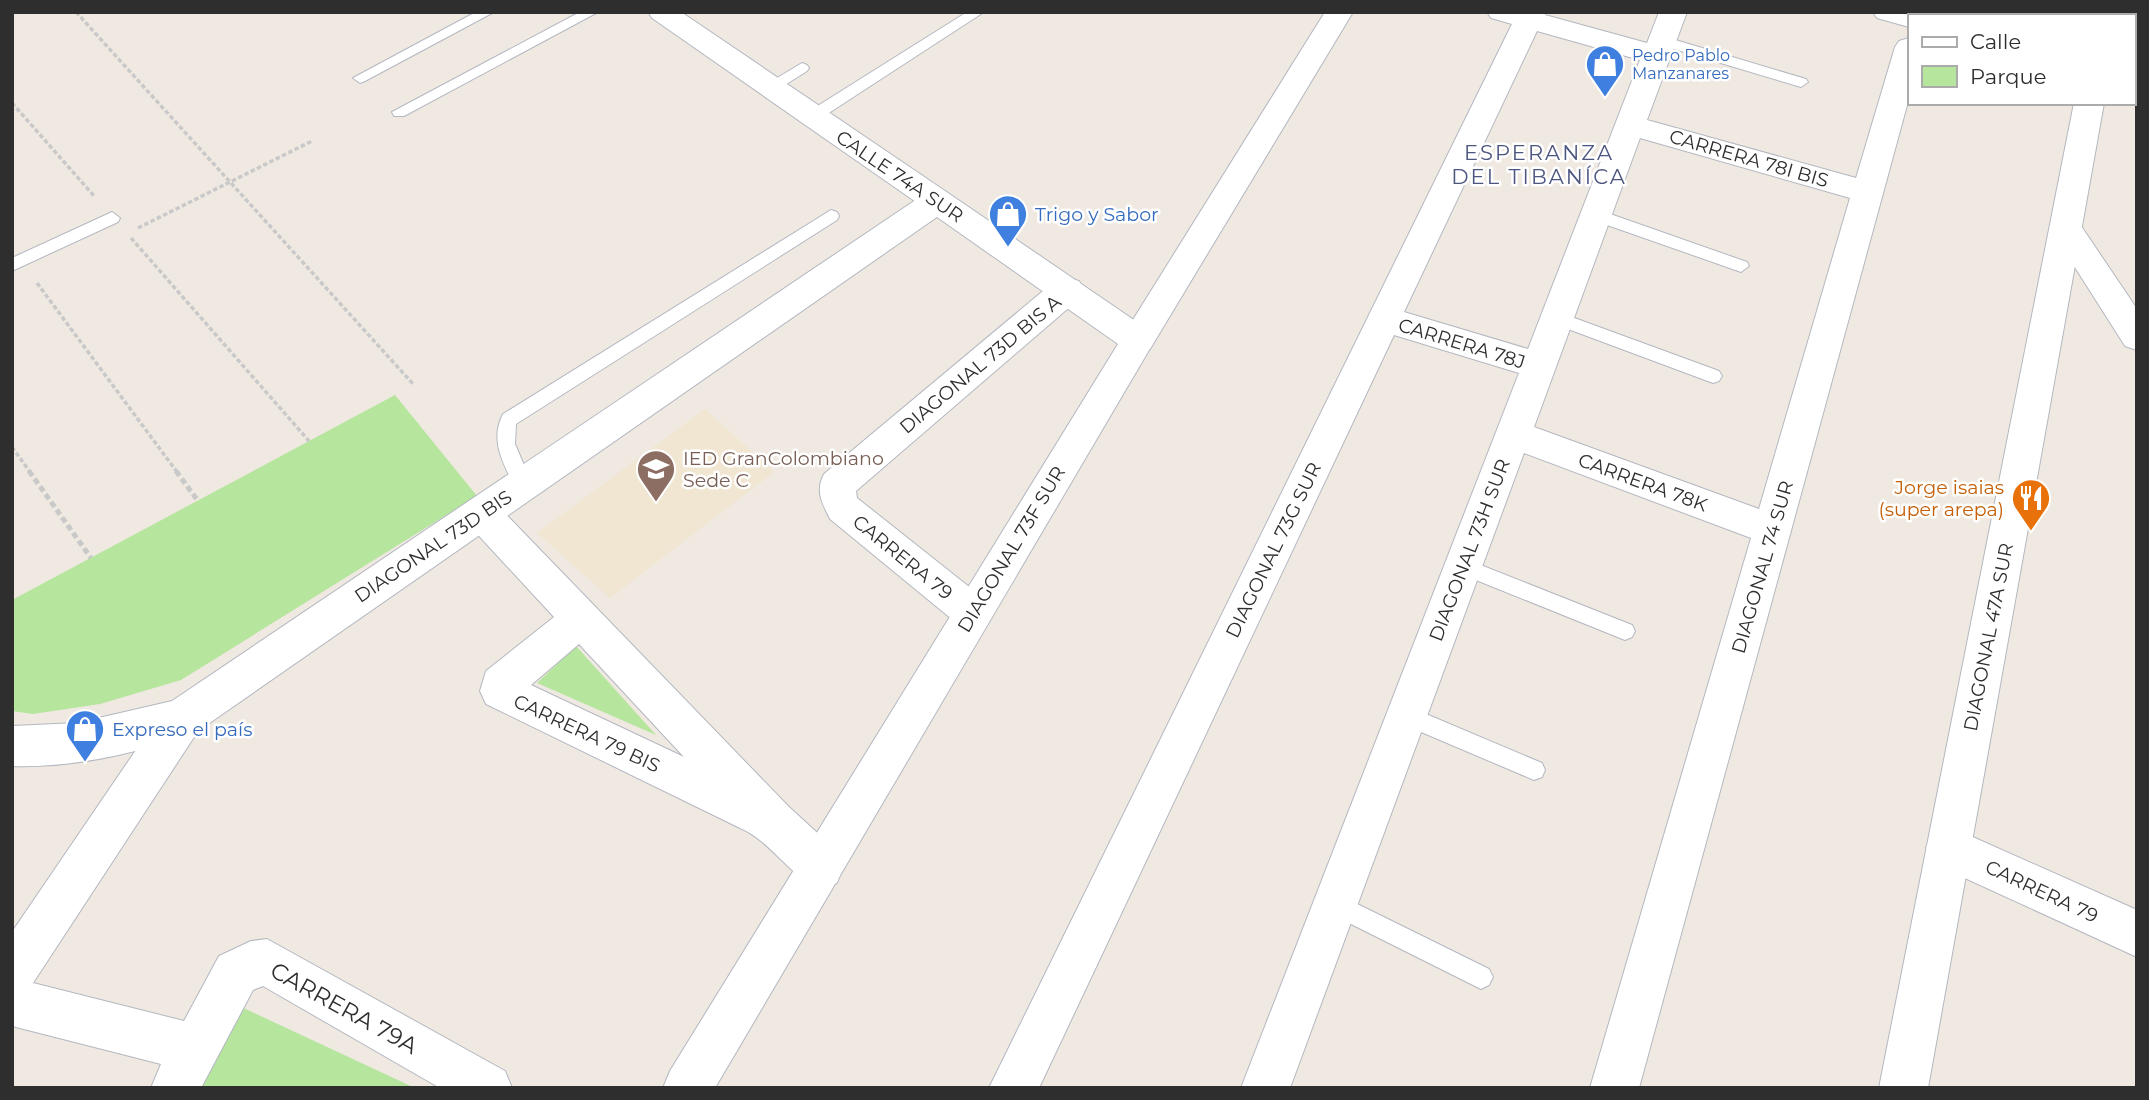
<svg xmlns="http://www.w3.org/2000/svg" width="2149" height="1100" viewBox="0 0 2149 1100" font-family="Montserrat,sans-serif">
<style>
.education{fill:#f0e6d1}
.green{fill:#b6e59e}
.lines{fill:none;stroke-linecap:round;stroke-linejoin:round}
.service-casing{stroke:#b4b7c1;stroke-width:2}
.minor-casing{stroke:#b4b7c1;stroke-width:2}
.tertiary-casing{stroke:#b4b7c1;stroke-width:2}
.path-far1{stroke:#c9c9c9;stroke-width:3.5;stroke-dasharray:4.5 2.5;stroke-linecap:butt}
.path{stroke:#c9c9c9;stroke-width:5;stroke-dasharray:6 3.5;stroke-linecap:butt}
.service{fill:#fff;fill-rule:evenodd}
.minor{fill:#fff;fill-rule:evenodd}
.tertiary{fill:#fff;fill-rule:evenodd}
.labels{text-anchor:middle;stroke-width:5;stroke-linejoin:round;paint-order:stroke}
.far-shop-label{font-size:16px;fill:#366cbe;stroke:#fff;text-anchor:start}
.street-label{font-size:19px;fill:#2e2e2e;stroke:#fff}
.shop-label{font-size:19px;fill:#366cbe;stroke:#fff;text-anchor:start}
.education-label{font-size:19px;fill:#785e54;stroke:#fff;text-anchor:start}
.food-label{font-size:19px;fill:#c56008;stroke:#fff;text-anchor:end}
.neighbourhood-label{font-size:21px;letter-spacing:2px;fill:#4d5680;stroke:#fff}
.near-street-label{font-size:23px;fill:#2e2e2e;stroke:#fff}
</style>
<rect width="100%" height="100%" fill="#efe9e1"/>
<!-- education -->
<path class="education" d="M705,409L774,472L610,598L537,533Z"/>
<!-- green -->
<path class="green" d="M395,395L477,496L181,680L100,704L33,714L12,711V600Z
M576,646L656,735L537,683Z
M237,1005L415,1088H193Z"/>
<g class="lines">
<!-- service casing -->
<g class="service-casing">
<path id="service" d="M476,12H494L365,81L360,83L353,78Z
M580,12H598L404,116H394L392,112Z
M967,12H984L818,120H808L806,116L808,112Z
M1662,36L1806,79L1808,82L1801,87L1657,44V38Z
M802,63L807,65L809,68L807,71L777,90H767L765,87L767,84Z
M1596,209L1747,262L1749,266L1741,272L1590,219L1588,215L1590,211Z
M831,210L837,212L839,216L837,220L516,424L515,444L532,484L530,489L523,492L516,489C504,465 489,441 503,414Z
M112,212L120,218L118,222L12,271V258Z
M1558,312L1719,371L1722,376L1719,381L1713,383L1552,323L1550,318L1552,313Z
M1463,558L1632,625L1635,631L1632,637L1625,640L1456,572L1453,566L1456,560Z
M1407,706L1542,763L1545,770L1542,777L1534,780L1400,723L1397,716L1400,709Z
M1335,893L1489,969L1493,977L1489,985L1481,989L1327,912L1324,904L1327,896Z"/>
</g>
<!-- minor casing -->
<g class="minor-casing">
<path id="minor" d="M648,12H681L948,193L953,201L948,209L937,212L926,209L652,18Z
M1325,12H1353L1150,349L1138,353L1126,349L1121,340L1126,331Z
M1487,12H1546L1545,15L1647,43L1659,12H1687L1647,120L1856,178L1895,47L1899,41L1909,38V98L1639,1088H1590L1751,538L1524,453L1290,1088H1241L1519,373L1394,335L1039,1088H989L1512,24L1491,18ZM1537,31L1640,60L1528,349L1404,312ZM1640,138L1850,198L1759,509L1534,427Z
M1873,12H1919L1922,16H1909V27L1877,18Z
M2075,12H2104L2106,16H2078Z
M2066,216L2077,220L2137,309V350L2125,346L2050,228L2055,220Z
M1067,278L1079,281L1084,290L1079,299L856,491L857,498L987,601L993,613L987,625L973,631L959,625L830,519C822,503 815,491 824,474L1055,281Z
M481,497L494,502L789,807L837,851L843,867L837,883L821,889C787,875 772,841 738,827L486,704L480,691L486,671L554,617L468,524L462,513L468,502ZM579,644L684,757L531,685Z
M183,698L198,703L204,717L198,731L33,983L184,1021L219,956L251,941L267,939L505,1071L512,1088H440L263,986L253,990L201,1088H151L161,1064L12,1026V932L168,703Z
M1948,826L2137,910V957L1932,863L1926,848L1932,833Z"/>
</g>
<!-- tertiary casing -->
<g class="tertiary-casing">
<path id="tertiary" d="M2133,63H2137V82H2133Z
M2074,103H2104L1928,1088H1879Z
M937,190L948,193L1150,331L1155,340L715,1088H663L670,1071L1118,344L937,217L198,731C139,753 75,768 12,766V726L77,723L172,701L926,193Z"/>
</g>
<!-- path-far1 -->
<path class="path-far1" d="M76,12L414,385
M12,103L95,197
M138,228L312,141
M131,238L309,441
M37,283L177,472
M12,447L30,472"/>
<!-- path -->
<path class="path" d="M29,471L91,558
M176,471L198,501"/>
<!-- service -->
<use href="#service" class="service"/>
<!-- minor -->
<use href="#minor" class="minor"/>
<!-- tertiary -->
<use href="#tertiary" class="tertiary"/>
</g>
<!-- icons -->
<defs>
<g id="shop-pin" transform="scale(2.0125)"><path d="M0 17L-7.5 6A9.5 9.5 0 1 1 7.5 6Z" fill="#3f7fe0" stroke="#fff"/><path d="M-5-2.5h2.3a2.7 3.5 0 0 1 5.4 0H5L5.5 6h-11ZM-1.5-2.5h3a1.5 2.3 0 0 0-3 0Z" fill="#fff"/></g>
<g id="school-pin" transform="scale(2.0125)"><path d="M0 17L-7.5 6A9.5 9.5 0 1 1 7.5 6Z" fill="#8d6e63" stroke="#fff"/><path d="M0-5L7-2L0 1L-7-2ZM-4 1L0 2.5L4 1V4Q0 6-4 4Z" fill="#fff"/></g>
<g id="restaurant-pin" transform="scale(2.0125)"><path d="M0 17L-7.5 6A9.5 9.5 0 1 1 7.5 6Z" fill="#e8710a" stroke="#fff"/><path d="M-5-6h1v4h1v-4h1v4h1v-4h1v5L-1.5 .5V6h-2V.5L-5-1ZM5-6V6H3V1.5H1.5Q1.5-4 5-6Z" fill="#fff"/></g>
</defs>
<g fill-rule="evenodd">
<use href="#shop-pin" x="1605" y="64"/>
<use href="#shop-pin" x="1008" y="214"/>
<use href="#school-pin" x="656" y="469"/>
<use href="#restaurant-pin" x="2031" y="498"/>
<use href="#shop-pin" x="85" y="729"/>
</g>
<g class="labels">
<!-- far-shop labels -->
<g class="far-shop-label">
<text x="1632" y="61">Pedro Pablo<tspan x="1632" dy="18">Manzanares</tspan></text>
</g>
<!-- street labels -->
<g class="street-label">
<text transform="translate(1749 158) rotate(16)" y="7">CARRERA 78I BIS</text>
<text transform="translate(900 176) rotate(34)" y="7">CALLE 74A SUR</text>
<text transform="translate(1462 343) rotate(17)" y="7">CARRERA 78J</text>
<text transform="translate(980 364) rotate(-40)" y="7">DIAGONAL 73D BIS A</text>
<text transform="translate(1643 482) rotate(20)" y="7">CARRERA 78K</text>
<text transform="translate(433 546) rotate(-34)" y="7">DIAGONAL 73D BIS</text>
<text transform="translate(1011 549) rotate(-59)" y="7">DIAGONAL 73F SUR</text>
<text transform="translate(1273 550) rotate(-64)" y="7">DIAGONAL 73G SUR</text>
<text transform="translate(1469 550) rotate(-69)" y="7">DIAGONAL 73H SUR</text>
<text transform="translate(903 557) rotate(39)" y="7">CARRERA 79</text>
<text transform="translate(1762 567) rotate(-74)" y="7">DIAGONAL 74 SUR</text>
<text transform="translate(1988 637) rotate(-79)" y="7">DIAGONAL 47A SUR</text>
<text transform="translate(587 733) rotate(25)" y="7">CARRERA 79 BIS</text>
<text transform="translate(2042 891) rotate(25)" y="7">CARRERA 79</text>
</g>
<!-- shop labels -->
<g class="shop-label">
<text x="1035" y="221">Trigo y Sabor</text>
<text x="112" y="736">Expreso el país</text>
</g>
<!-- education labels -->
<g class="education-label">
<text x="683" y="465">IED GranColombiano<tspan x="683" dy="22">Sede C</tspan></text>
</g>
<!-- food labels -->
<g class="food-label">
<text x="2004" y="494">Jorge isaias<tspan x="2004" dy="22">(super arepa)</tspan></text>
</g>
<!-- neighbourhood labels -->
<g class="neighbourhood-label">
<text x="1539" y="160">ESPERANZA<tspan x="1539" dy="24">DEL TIBANÍCA</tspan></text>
</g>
<!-- near-street labels -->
<g class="near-street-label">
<text transform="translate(344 1008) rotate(29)" y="8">CARRERA 79A</text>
</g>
</g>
<!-- border -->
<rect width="2149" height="1100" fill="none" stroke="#2e2e2e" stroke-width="28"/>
<!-- legend -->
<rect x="1908" y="14" width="228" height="91" fill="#ffffff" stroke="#ababab" stroke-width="2"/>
<rect x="1922" y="37" width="35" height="10" fill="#ffffff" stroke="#ababab" stroke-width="2"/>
<text x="1970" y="49" font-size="21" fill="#2e2e2e">Calle</text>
<rect x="1922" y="66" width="35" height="21" fill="#b6e59e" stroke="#ababab" stroke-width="2"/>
<text x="1970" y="84" font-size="21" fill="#2e2e2e">Parque</text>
</svg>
